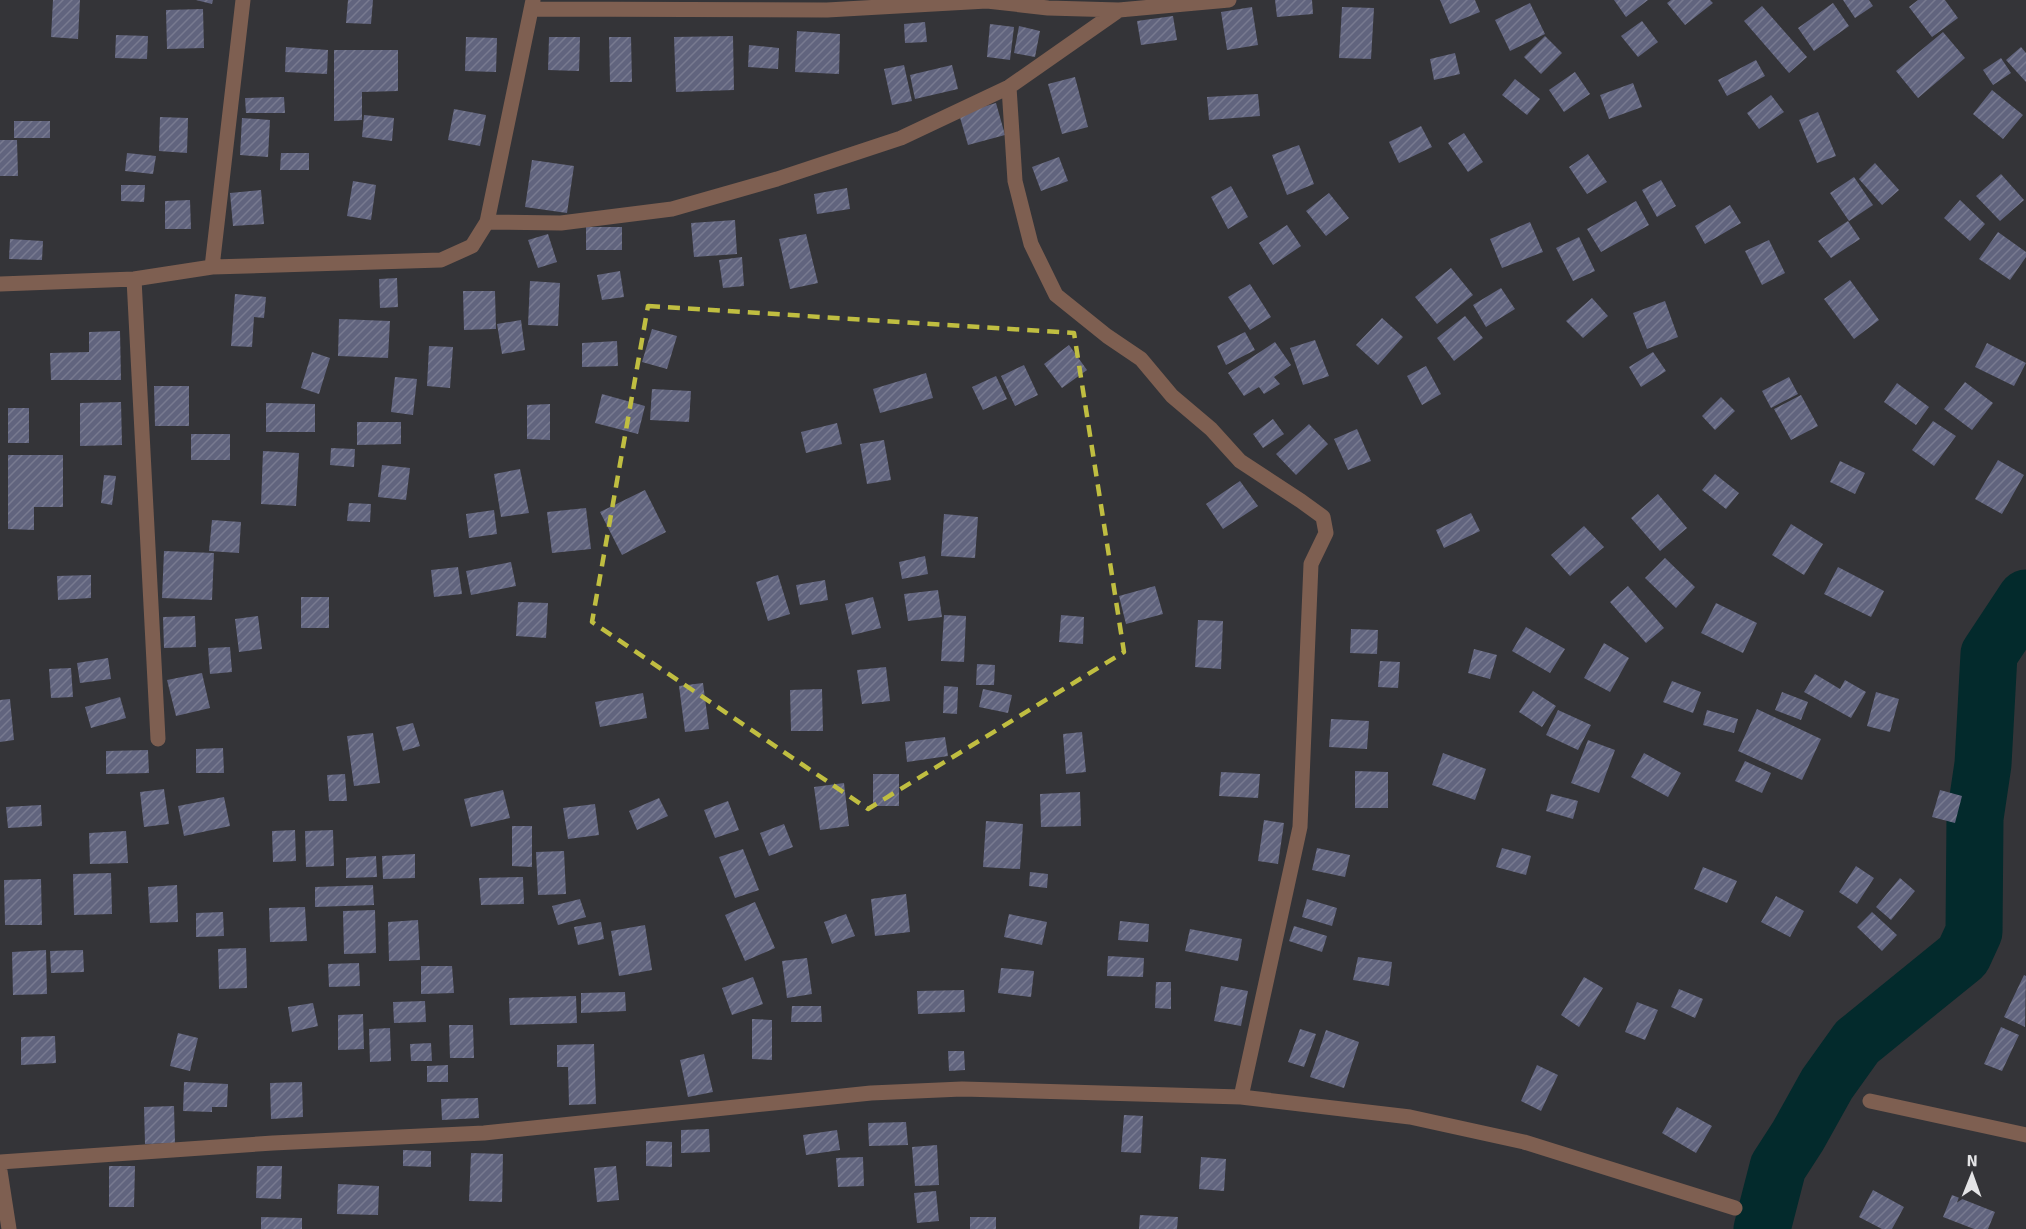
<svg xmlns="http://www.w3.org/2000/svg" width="2026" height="1229" viewBox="0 0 2026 1229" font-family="Signika,sans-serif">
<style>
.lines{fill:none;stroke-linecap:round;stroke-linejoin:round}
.river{stroke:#032a2c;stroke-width:57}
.building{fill:url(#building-hatch)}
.minor{stroke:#7e5f51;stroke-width:15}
.marked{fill:none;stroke:#c0be41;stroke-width:4.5;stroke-dasharray:12 8;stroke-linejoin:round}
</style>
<defs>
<pattern id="building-hatch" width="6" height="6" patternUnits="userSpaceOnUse" patternTransform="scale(1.5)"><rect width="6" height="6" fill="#61647e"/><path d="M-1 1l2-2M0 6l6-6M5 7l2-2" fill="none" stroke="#787a90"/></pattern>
</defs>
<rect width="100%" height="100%" fill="#343438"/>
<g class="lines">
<!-- river -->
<path class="river" d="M1762,1229L1778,1167L1798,1136L1827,1084L1857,1042L1963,956L1974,932L1975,818L1983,764L1989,654L2026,598"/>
</g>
<!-- building -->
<path class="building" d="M53,0H80L78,39L51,37Z
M196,0H213L212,4Z
M348,0H373L371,24L346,23Z
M1275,0H1312L1313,14L1277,17Z
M1440,0H1475L1480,12L1450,24Z
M1614,0H1648L1626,17Z
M1671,0H1710L1713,3L1685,25L1667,3Z
M1843,0H1869L1873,6L1855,18Z
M1918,0H1945L1958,18L1932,37L1909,7Z
M1530,3L1545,34L1510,51L1495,20Z
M1833,3L1849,26L1814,51L1798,28Z
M1762,6L1807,57L1789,73L1744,21Z
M1252,7L1258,45L1227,50L1221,12Z
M1342,7L1374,8L1371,59L1339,58Z
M203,9L204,48L167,49L166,10Z
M1173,16L1177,40L1141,45L1137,21Z
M1642,21L1658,42L1638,57L1621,36Z
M925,22L927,42L905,43L904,24Z
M990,24L1014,27L1010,60L987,57Z
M1019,26L1040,31L1035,57L1014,53Z
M797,31L840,34L839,74L795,72Z
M1943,32L1965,58L1918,98L1896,71Z
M116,35L148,36L147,59L115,58Z
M733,36L734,90L676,92L674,37Z
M1545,36L1562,53L1541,74L1524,57Z
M466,37L497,38L496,72L465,71Z
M549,37H580L579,71L548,70Z
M609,37H631L632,82H610Z
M749,45L779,48L778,69L748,67Z
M286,47L328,50L327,74L285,72Z
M2021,47L2026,53V82L2006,60Z
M334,50H398V91L362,92V120L334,121Z
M1455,53L1460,74L1434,80L1430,59Z
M2001,58L2011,73L1993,85L1983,70Z
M1756,60L1765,76L1727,96L1718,80Z
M904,65L912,101L892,105L884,69Z
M952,65L958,89L915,99L910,75Z
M1575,72L1590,94L1564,112L1549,90Z
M1075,77L1088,127L1062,134L1048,84Z
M1515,79L1540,99L1527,115L1502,95Z
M1633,83L1642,107L1609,119L1600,95Z
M1992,90L2023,115L2003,139L1973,114Z
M1258,94L1260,116L1209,120L1207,97Z
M1771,95L1784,112L1759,129L1747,113Z
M284,97L285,113H246L245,98Z
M996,103L1005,135L968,145L959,114Z
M454,109L486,115L480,146L448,140Z
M1818,112L1836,156L1817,163L1799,120Z
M364,115L394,118L392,141L362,137Z
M160,117L188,118L187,153L159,151Z
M242,118L270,120L268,157L240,155Z
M14,121H50V138H14Z
M1421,126L1432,147L1399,163L1389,142Z
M1464,133L1483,162L1468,172L1448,143Z
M0,140H17L18,176H0Z
M1299,145L1314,184L1287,195L1272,155Z
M127,153L156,156L153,174L125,171Z
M281,153H309V170H280Z
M1588,154L1607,182L1587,194L1569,167Z
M1059,157L1068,181L1041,191L1032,167Z
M532,160L574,166L567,213L525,207Z
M1875,163L1899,190L1882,205L1859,179Z
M2001,174L2024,200L2000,221L1976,196Z
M1854,177L1873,205L1849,221L1830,193Z
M1661,180L1676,206L1657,217L1642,190Z
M353,181L376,185L371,220L347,216Z
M121,185H145L144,202L121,201Z
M1231,186L1248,217L1228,229L1211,197Z
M847,188L850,209L817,214L814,194Z
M261,190L264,224L233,226L230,193Z
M1329,193L1349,218L1326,236L1306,211Z
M190,200L191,229H165V201Z
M1960,200L1985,224L1970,241L1944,218Z
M1636,201L1649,225L1601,252L1587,229Z
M1730,205L1741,223L1705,244L1695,226Z
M735,220L737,254L694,257L691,223Z
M1848,221L1860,239L1831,258L1818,241Z
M1530,222L1543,252L1502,268L1490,239Z
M1287,225L1301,246L1273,265L1259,243Z
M586,227H622V250H586Z
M1998,232L2026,252V257L2010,280L1979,259Z
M548,234L557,262L538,268L528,240Z
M806,234L818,283L790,289L779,239Z
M1579,237L1595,271L1573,281L1556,248Z
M10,239L43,241L42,260L9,259Z
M1769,240L1785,273L1762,285L1745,251Z
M742,257L744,286L723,288L719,260Z
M1451,268L1473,295L1437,324L1415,297Z
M620,271L624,297L602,300L597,275Z
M397,278L398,307L380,308L379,279Z
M1850,280L1879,320L1854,339L1824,299Z
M530,281L560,283L558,326L528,325Z
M1250,284L1271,317L1250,330L1228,297Z
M1501,288L1515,309L1486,327L1473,305Z
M463,291H495L496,329L464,330Z
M235,294L266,297L264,318L254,317L252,347L231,346Z
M1592,298L1608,316L1583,338L1566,321Z
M1665,301L1678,337L1647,349L1633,313Z
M1465,316L1483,338L1454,361L1437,338Z
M1382,318L1403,337L1378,365L1356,345Z
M339,319L390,321L388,358L338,356Z
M521,320L525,350L502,354L497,324Z
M652,329L677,336L667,369L642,362Z
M120,331L121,380H51L50,353L89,352V332Z
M1245,332L1255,350L1226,365L1217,346Z
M1315,340L1329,376L1303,385L1290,348Z
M617,341L618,366L582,367V343Z
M1275,342L1291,365L1274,377L1280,384L1264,394L1259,387L1244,396L1228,373Z
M1987,343L2026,363L2014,386L1975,367Z
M1069,345L1087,370L1062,388L1044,364Z
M429,346L453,347L450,388L427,386Z
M312,352L330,358L319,394L301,388Z
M1653,352L1666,371L1641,387L1629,367Z
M1024,365L1038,395L1015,406L1001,376Z
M1426,366L1441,394L1422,405L1407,376Z
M926,373L933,398L880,413L873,389Z
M996,376L1007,399L983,410L972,387Z
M395,377L417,379L413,415L391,412Z
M1789,377L1798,394L1771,408L1762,391Z
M1965,382L1993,403L1972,430L1944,409Z
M1897,383L1929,407L1916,425L1884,402Z
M154,386H189V426H155Z
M652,389L691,391L689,422L650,420Z
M602,394L645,406L638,434L595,423Z
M1801,395L1818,426L1791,440L1774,409Z
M1721,397L1735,411L1715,430L1702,416Z
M121,402L122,445L80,446V403Z
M266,403L315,404V432H266Z
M550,404V440L527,439V405Z
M8,408H29V443H8Z
M1273,419L1284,434L1263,448L1253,434Z
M1933,421L1956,436L1934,466L1912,450Z
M357,422H401V444L357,445Z
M837,423L842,444L806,453L801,432Z
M1309,424L1328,444L1296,475L1276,454Z
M1357,429L1371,461L1348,470L1334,439Z
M191,434H230V460H191Z
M884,440L891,480L867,484L860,444Z
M331,448L355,449L354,467L330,465Z
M263,451L299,453L296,506L261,504Z
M8,455H63V507H34V530L8,529Z
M1998,460L2024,475L2002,514L1975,499Z
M1840,461L1865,473L1855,494L1830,482Z
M382,465L410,468L406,500L378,497Z
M520,469L529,513L501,517L494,474Z
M1715,474L1739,493L1726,509L1702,490Z
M104,475L116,476L112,505L101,503Z
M1240,481L1258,506L1223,529L1206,504Z
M645,490L666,532L622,555L600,512Z
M1658,494L1687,528L1660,551L1631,518Z
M349,503L371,504L370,522L347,521Z
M586,508L591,549L552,553L547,512Z
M494,510L497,534L469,538L466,514Z
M1471,513L1480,531L1444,548L1436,530Z
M944,514L978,517L975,558L941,556Z
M212,520L241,522L239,553L209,551Z
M1791,524L1823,544L1804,575L1772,555Z
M1584,526L1604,547L1570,576L1551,555Z
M164,551L214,553L212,600L162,598Z
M925,556L928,574L902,579L899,562Z
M1665,558L1695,587L1676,608L1645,578Z
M511,562L516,586L471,595L466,571Z
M458,567L462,594L434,597L431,570Z
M1838,567L1884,591L1871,617L1824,594Z
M91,575V598L58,600L57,576Z
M778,575L790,614L768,621L756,582Z
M825,580L828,600L800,605L796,585Z
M1155,586L1163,614L1126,624L1119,596Z
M1628,586L1664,628L1646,643L1610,602Z
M938,590L942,617L908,621L904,594Z
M301,597H329V628H301Z
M873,597L881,628L852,635L845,604Z
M518,602L548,603L546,638L516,636Z
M1716,603L1757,623L1743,653L1701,633Z
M944,615L966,616L964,662L941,661Z
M1061,615L1084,617L1083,644L1059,642Z
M195,616L196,647L164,648L163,617Z
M258,616L262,649L239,652L235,619Z
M1198,620L1223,621L1221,669L1195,667Z
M1526,627L1565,649L1550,673L1512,651Z
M1351,629L1378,630L1377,654L1350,653Z
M1604,643L1629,658L1610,692L1584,678Z
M230,647L232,672L210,674L208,648Z
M1474,649L1497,655L1490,679L1468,673Z
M108,658L111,679L80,683L77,663Z
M1380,661L1400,662L1398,688L1378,687Z
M977,664L995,665L994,685H976Z
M886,667L890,701L862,704L857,670Z
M71,668L73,697L51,698L49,669Z
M202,673L210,708L176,716L167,680Z
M1815,674L1840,689L1845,680L1866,692L1851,718L1804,692Z
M1672,681L1701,692L1693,713L1663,702Z
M703,683L709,729L685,732L679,686Z
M944,686L958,687L957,714L943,713Z
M822,689L823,731H791L790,690Z
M983,689L1012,695L1008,713L979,707Z
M1533,691L1556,706L1542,727L1519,712Z
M1782,692L1808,702L1801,720L1775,710Z
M1876,692L1899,699L1890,732L1867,726Z
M643,693L647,718L600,727L595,702Z
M120,697L126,718L91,728L85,707Z
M10,699L14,740L0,742V700Z
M1757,709L1821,739L1802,780L1738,751Z
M1558,710L1591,725L1578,750L1546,735Z
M1707,710L1738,719L1734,733L1703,725Z
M1331,719L1369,721L1367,749L1329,747Z
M413,723L420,746L403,751L396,727Z
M1082,732L1086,772L1066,774L1063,734Z
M373,733L380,783L354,786L347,736Z
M945,737L948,756L907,762L905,742Z
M1588,740L1615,750L1599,793L1571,783Z
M223,748L224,773H196V749Z
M148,750L149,773L106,774V751Z
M1443,753L1486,769L1475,800L1432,785Z
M1644,753L1681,773L1668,797L1631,777Z
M1745,761L1771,773L1762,793L1735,781Z
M1355,771L1388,772V808H1355Z
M1221,772L1260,774L1258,798L1219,796Z
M345,774L347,801H329L327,775Z
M873,774H899V806H873Z
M844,783L849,826L820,830L814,787Z
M164,789L169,824L144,827L140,792Z
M503,790L510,818L471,827L464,799Z
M1940,790L1962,796L1955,823L1932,817Z
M1080,792L1081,826L1041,827L1040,794Z
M1551,794L1578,801L1573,819L1546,811Z
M224,797L230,826L184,836L178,806Z
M659,798L668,816L637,830L629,811Z
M728,801L739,830L715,838L704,810Z
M595,804L599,835L568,839L563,808Z
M41,805L42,826L8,828L6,807Z
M1264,820L1284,823L1278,864L1258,861Z
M986,821L1023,824L1020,869L983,867Z
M784,824L793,847L769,856L760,833Z
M512,826H532V867L512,866Z
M295,830L296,861L273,862L272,831Z
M333,830L334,866L306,867L305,831Z
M126,831L128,863L90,864L89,833Z
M1317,848L1350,855L1345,877L1312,870Z
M1502,848L1531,856L1526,875L1496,867Z
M743,849L759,890L735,898L719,857Z
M564,851L566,894L538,895L536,852Z
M415,854V878L383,879L382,856Z
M376,856L377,877L346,878V858Z
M1856,866L1874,878L1857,904L1839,892Z
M1703,867L1737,881L1727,903L1694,889Z
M1030,872L1048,874L1047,888L1029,886Z
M111,873L112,914L74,915L73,874Z
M523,877L524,904L481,905L479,878Z
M1900,878L1915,891L1891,920L1876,907Z
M41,879L42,925H5L4,880Z
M177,885L178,922L150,923L148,887Z
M373,885L374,905L315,907V887Z
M906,894L910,932L875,936L871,899Z
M1776,896L1804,911L1790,937L1761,922Z
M580,899L586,917L558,925L552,906Z
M1307,899L1337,908L1332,926L1302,917Z
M755,902L775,948L745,961L725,915Z
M305,907L307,941L270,942L269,908Z
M375,910L376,953L344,954L343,911Z
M223,912L224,936L196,937V913Z
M1872,912L1897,935L1882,951L1857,927Z
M846,914L855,936L832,944L824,922Z
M1009,914L1047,922L1042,945L1004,937Z
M418,920L420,960L389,961L388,922Z
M1120,921L1149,924L1148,942L1118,940Z
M601,922L604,939L578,945L574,927Z
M645,925L652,970L619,976L611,931Z
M1294,926L1327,936L1322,952L1289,941Z
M1190,929L1242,939L1238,961L1185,951Z
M246,948L247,988L219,989L218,949Z
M46,950L47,994L13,995L12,952Z
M83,950L84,972L51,973L50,951Z
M1108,956L1144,958L1143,977L1107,976Z
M1358,957L1392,962L1389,986L1353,980Z
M807,958L812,994L787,998L782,961Z
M359,963L360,986L329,987L328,964Z
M421,966H452L454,993L421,994Z
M1001,968L1034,971L1031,997L998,993Z
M2024,975L2026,976L2025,1027L2004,1017Z
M753,977L763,1004L732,1015L722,988Z
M1584,977L1603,988L1579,1027L1561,1015Z
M1156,982H1171V1009L1155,1008Z
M1221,986L1248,991L1241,1026L1214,1021Z
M1679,989L1703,999L1695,1018L1671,1007Z
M964,990L965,1012L918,1014L917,991Z
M625,992L626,1011L581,1013V993Z
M576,996L577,1023L510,1025L509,998Z
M425,1001L426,1022L394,1023L393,1002Z
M1637,1002L1658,1010L1645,1040L1625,1032Z
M313,1003L318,1026L292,1032L288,1007Z
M792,1006H821L822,1022H791Z
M363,1014L364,1049L338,1050V1015Z
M752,1019L772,1020V1060L752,1059Z
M449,1025H473L474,1058H450Z
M2001,1027L2019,1035L2002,1071L1984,1064Z
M390,1028L391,1061L370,1062L369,1029Z
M1300,1029L1316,1034L1304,1067L1288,1062Z
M1326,1030L1359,1042L1344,1088L1310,1077Z
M178,1033L198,1038L190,1071L170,1066Z
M55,1036L56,1063L21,1065V1037Z
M431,1043L432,1061H411L410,1044Z
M594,1044L596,1104L569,1105L568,1067H557V1045Z
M948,1051H964L965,1070L949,1071Z
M704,1054L713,1092L688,1097L680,1060Z
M448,1065V1082H427V1066Z
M1537,1065L1558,1075L1541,1111L1521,1101Z
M184,1082L228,1084L227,1107H212V1112L183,1111Z
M302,1082L303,1117L271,1119L270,1083Z
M478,1098L479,1118L442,1120L441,1099Z
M174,1106L175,1143L145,1144L144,1107Z
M1677,1107L1712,1126L1696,1153L1662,1133Z
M1124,1115L1143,1116L1141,1153L1121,1152Z
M906,1122L908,1145L869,1146L868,1123Z
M709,1129L710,1152L681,1153V1130Z
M837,1130L840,1150L806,1155L803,1135Z
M646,1141L672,1142V1167L646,1166Z
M937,1145L939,1185L915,1186L912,1147Z
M403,1150L431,1151V1167L403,1166Z
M471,1153L503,1154L502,1202L469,1201Z
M863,1157L864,1186L838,1187L836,1158Z
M1201,1157L1226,1159L1224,1191L1199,1189Z
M109,1166H135L134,1207H109Z
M257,1166H282L281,1199L256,1198Z
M616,1166L619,1200L597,1202L594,1168Z
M338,1184L379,1186L378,1215L337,1214Z
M1873,1190L1904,1207L1892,1229H1882L1859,1217Z
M936,1191L939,1221L917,1223L914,1193Z
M1952,1195L1995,1212L1988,1229H1974L1943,1217Z
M1140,1215L1178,1217L1177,1229H1139Z
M261,1217L302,1218V1229H261Z
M970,1217H996V1229H970Z"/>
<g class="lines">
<!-- minor -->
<path class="minor" d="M532,9L827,10L987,1L1048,8L1119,10L1229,0
M1009,87L1015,181L1031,244L1056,295L1107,336L1141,359L1172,396L1211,429L1240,461L1301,501L1323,517L1326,533L1311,564L1300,827L1241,1097
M487,222L561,223L672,209L777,179L901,138L1009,87L1119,10
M212,267L243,0
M134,279L158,739
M0,284L134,279L212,267L441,260L472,246L487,222L533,0
M1870,1101L2026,1135
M0,1162L273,1143L484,1133L871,1093L962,1089L1241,1097L1410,1117L1524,1142L1735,1208
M0,1171L9,1229"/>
</g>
<!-- marked area -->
<path class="marked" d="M648,306L1074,333L1124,652L868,809L592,622Z"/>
<!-- north arrow -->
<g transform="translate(1972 1175) rotate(1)" stroke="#343438" stroke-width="4.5" paint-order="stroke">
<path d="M0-4.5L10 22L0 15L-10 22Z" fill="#e4e4e6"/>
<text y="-9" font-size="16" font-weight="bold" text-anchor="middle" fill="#e4e4e6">N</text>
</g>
</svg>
